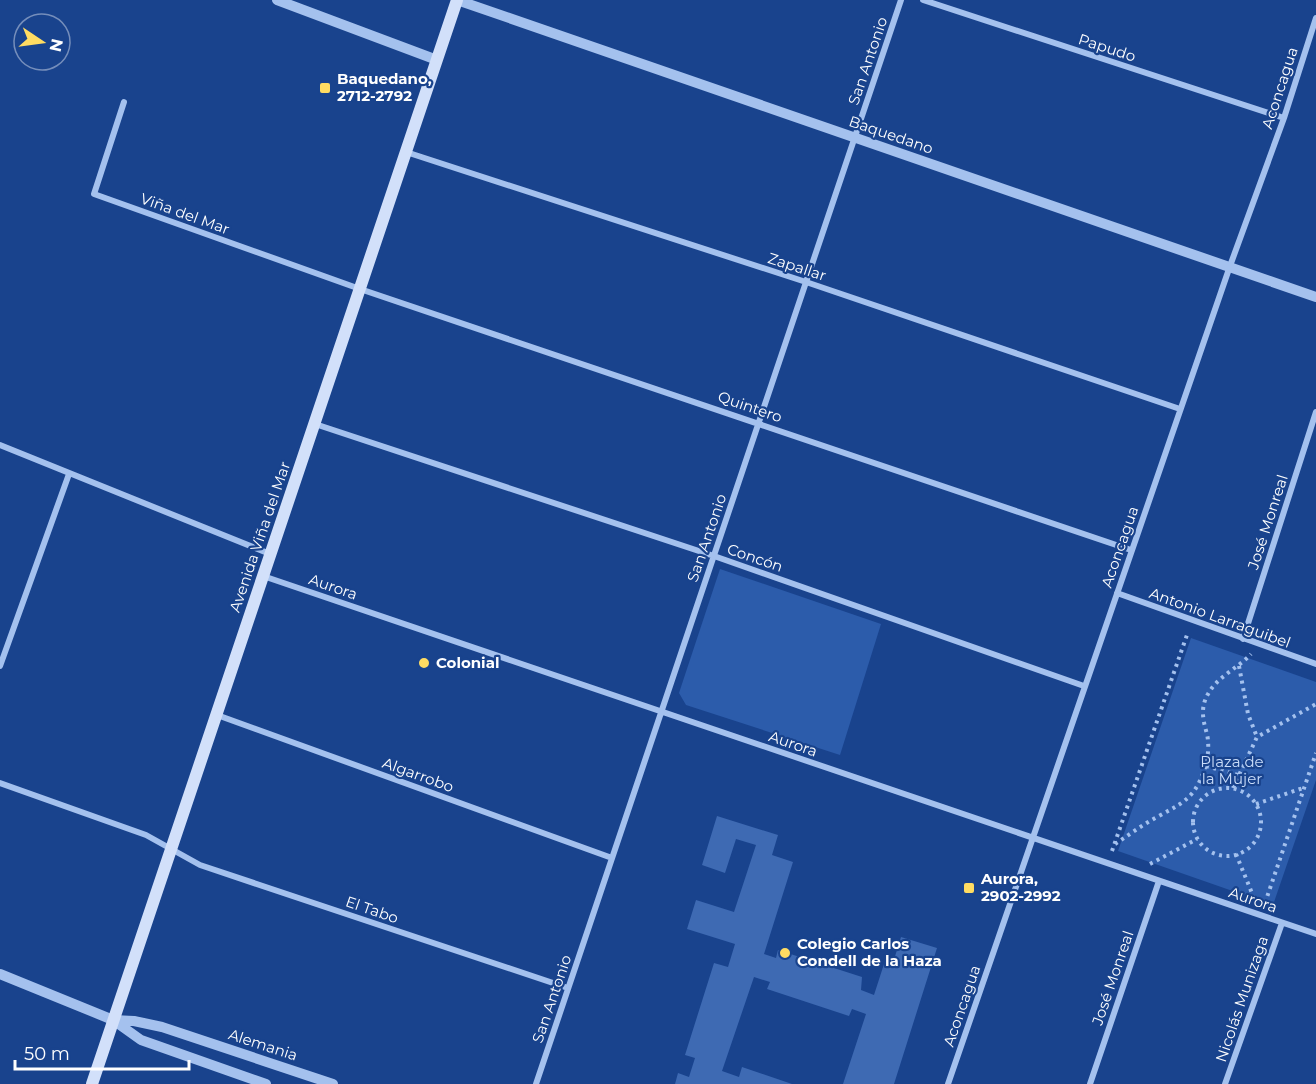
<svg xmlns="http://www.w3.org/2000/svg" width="1316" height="1084" viewBox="0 0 1316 1084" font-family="Montserrat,sans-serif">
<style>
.green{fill:#2c5cab}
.building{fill:#3e6ab3}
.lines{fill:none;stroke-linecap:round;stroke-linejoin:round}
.path{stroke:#a4c1ee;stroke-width:4;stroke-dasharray:3 4.5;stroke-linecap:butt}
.minor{stroke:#a4c1ee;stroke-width:6}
.tertiary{stroke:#a4c1ee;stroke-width:10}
.secondary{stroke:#d2e0fa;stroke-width:12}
.poi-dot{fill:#ffdc62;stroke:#19438d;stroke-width:2}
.labels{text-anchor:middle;stroke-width:4.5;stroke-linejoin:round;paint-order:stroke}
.street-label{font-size:15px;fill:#fff;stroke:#19438d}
.poi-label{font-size:15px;font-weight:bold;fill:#fff;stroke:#19438d;text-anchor:start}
.park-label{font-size:15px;fill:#caddfa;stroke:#19438d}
</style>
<rect width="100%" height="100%" fill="#19438d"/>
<!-- green -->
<path class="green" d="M720,569L881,624L840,755L686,705L679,693Z
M1191,638L1316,682V780L1273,905L1118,851Z"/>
<!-- building -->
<path class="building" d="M717,816L778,835L772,855L793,862L764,954L776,958L778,950L862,977L861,990L874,995L884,964L892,966L901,937L937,948L894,1084H843L866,1014L852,1009L849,1016L767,989L770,982L754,977L722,1071L739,1077L742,1067L792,1084H675L678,1073L689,1077L695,1058L685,1055L714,963L728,967L735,944L687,929L696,900L734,912L756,845L736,839L725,873L702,865Z"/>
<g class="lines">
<!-- path -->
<path class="path" d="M1239,666L1248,714L1257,737
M1206,766L1238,775
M1233,788L1257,737L1316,704
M1193 822a34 34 0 1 1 68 0a34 34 0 1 1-68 0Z
M1256,804L1303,788
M1115,844C1129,835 1142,825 1157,817C1171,809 1184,804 1194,791C1205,775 1211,753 1207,734C1203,720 1200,708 1208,694C1217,677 1238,668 1251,654
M1112,851L1188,632
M1236,854L1254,898
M1150,864L1197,839
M1265,903L1316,753"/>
<!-- minor -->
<path class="minor" d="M923,0L1284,118
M124,102L94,194L360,289L1131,550
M406,152L806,282L1180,409
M315,424L714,556L1084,686
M0,445L270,554
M263,576L1316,934
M1117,593L1316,664
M1243,639L1316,412
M0,666L69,474
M217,715L612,858
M0,783L146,835L200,865L568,988
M536,1084L901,0
M948,1084L1230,266L1284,118L1316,18
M1090,1084L1159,881
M1225,1084L1282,923"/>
<!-- tertiary -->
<path class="tertiary" d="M277,0L437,60
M457,0L1316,297
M0,974L113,1020L134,1021L162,1027L333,1084
M113,1020L141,1040L266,1084"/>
<!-- secondary -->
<path class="secondary" d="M92,1084L457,0"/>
</g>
<!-- markers -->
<g class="poi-dot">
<rect x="319" y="82" width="12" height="12" rx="3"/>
<circle cx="424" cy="663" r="6"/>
<rect x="963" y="882" width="12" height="12" rx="3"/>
<circle cx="785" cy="953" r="6"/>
</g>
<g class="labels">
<!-- street labels -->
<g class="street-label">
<text transform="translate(1107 48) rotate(18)" y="5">Papudo</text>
<text transform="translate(868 61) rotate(-71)" y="5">San Antonio</text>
<text transform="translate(1280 88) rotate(-72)" y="5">Aconcagua</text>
<text transform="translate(891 135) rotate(19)" y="5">Baquedano</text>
<text transform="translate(185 214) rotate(20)" y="5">Viña del Mar</text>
<text transform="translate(797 267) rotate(18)" y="5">Zapallar</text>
<text transform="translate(750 407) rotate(19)" y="5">Quintero</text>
<text transform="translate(1268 522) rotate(-72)" y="5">José Monreal</text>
<text transform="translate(260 537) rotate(-71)" y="5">Avenida Viña del Mar</text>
<text transform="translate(707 538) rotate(-71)" y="5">San Antonio</text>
<text transform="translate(1120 547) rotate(-71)" y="5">Aconcagua</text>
<text transform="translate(755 558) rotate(19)" y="5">Concón</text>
<text transform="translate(333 587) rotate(19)" y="5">Aurora</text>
<text transform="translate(1220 618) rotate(20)" y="5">Antonio Larraguibel</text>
<text transform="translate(793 744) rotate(19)" y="5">Aurora</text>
<text transform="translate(418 775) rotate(20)" y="5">Algarrobo</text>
<text transform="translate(1253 900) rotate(19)" y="5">Aurora</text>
<text transform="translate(372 910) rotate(19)" y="5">El Tabo</text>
<text transform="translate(1113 978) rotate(-71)" y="5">José Monreal</text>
<text transform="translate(552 999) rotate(-71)" y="5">San Antonio</text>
<text transform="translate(1242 999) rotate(-71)" y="5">Nicolás Munizaga</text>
<text transform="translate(962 1006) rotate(-71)" y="5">Aconcagua</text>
<text transform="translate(263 1045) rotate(18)" y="5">Alemania</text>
</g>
<!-- poi labels -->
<g class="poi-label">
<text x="337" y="84">Baquedano,<tspan x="337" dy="17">2712-2792</tspan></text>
<text x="436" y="668">Colonial</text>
<text x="981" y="884">Aurora,<tspan x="981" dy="17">2902-2992</tspan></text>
<text x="797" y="949">Colegio Carlos<tspan x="797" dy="17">Condell de la Haza</tspan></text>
</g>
<!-- park labels -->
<g class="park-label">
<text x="1232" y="767">Plaza de<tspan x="1232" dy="17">la Mujer</tspan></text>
</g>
</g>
<!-- north arrow -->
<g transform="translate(42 42) rotate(103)"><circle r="28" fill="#19438d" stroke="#758ebb" stroke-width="1.5"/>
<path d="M0-4.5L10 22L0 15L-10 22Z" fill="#ffdc62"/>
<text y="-9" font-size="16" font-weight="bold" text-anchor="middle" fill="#ffffff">N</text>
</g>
<!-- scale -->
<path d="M15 1060v9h174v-9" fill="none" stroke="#ffffff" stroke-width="3"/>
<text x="24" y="1060" font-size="18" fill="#ffffff" stroke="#19438d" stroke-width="4.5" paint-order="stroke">50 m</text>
</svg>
